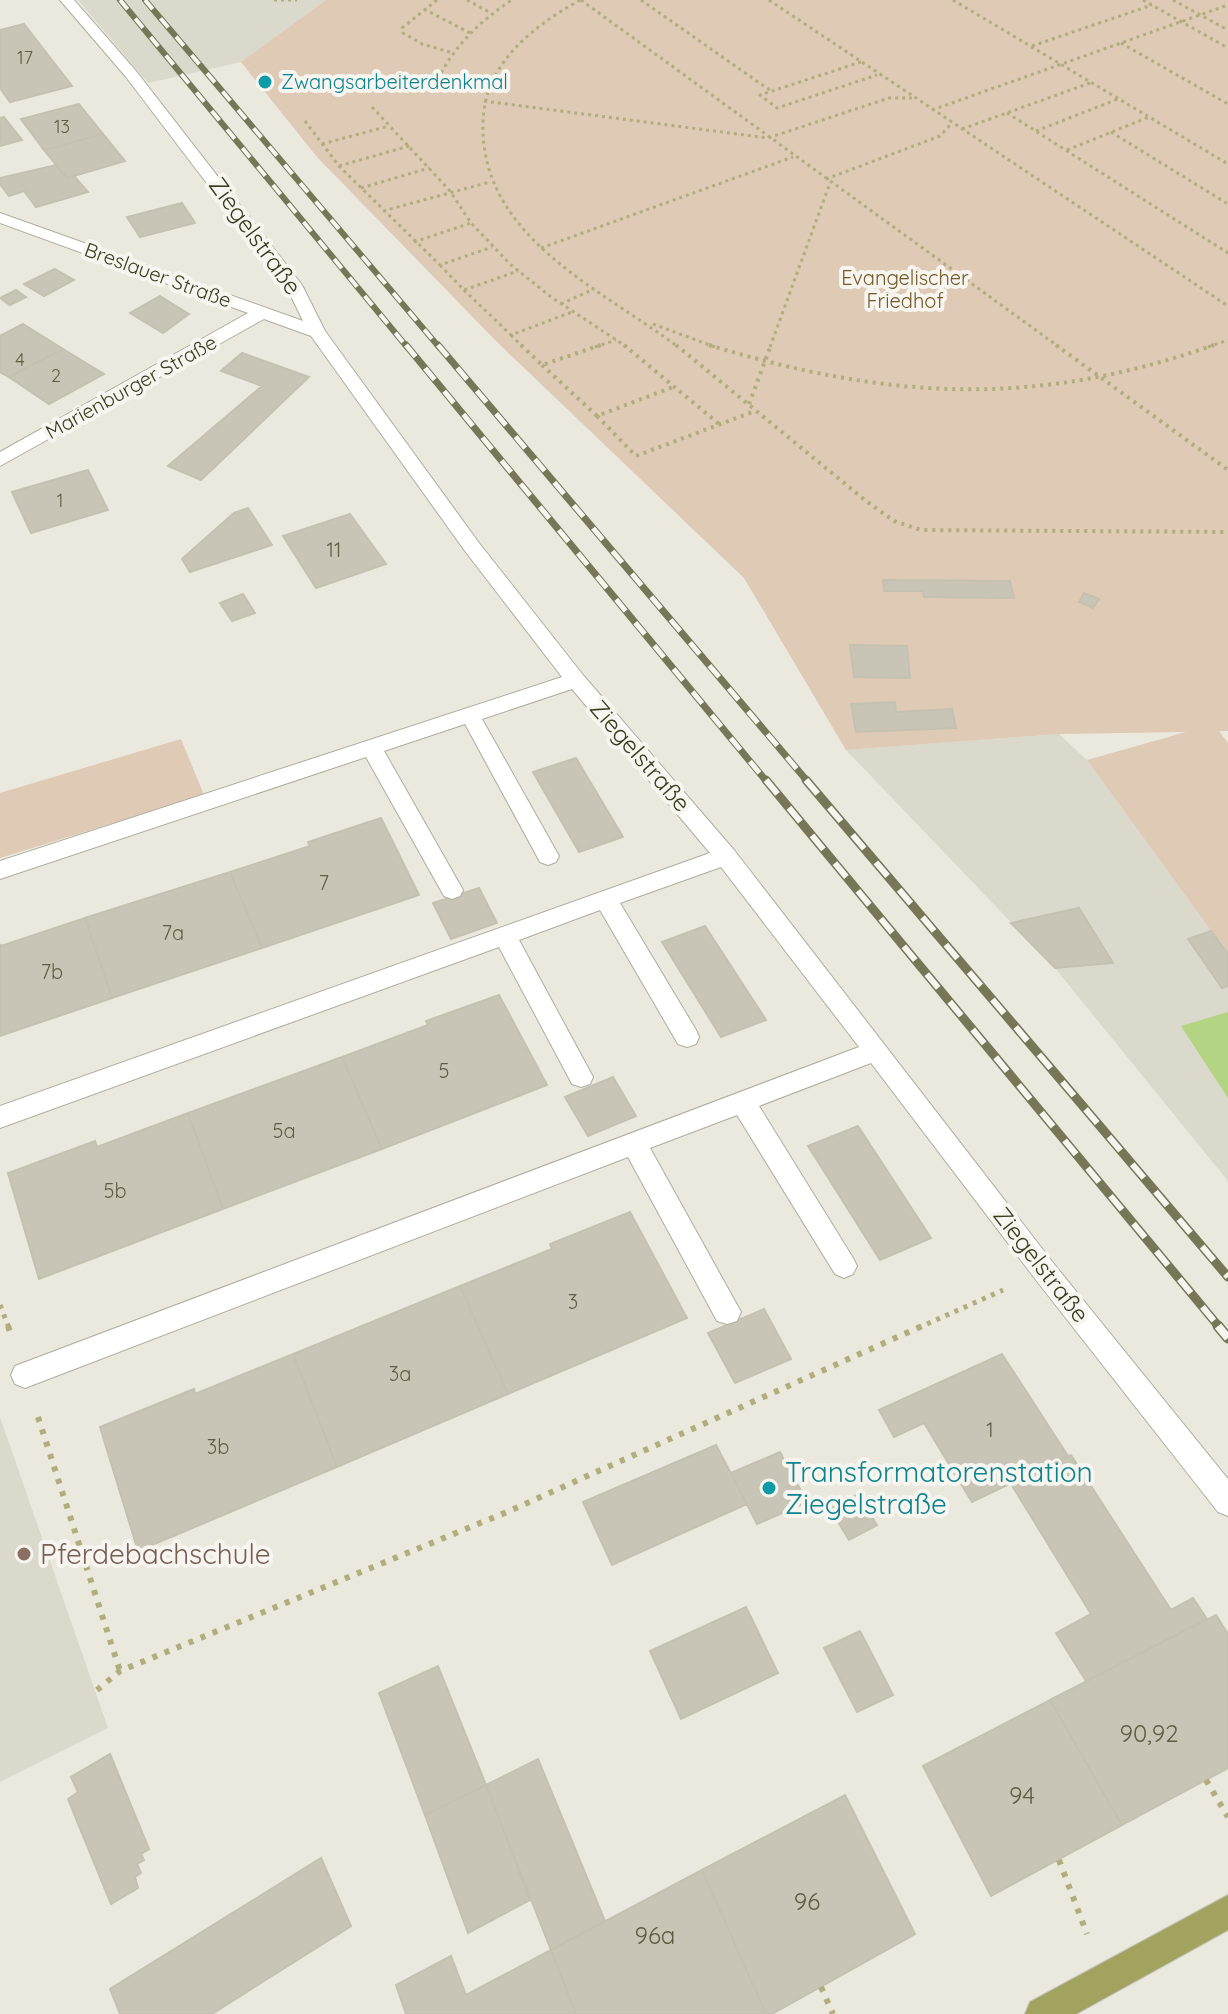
<svg xmlns="http://www.w3.org/2000/svg" width="1228" height="2014" viewBox="0 0 1228 2014" font-family="Quicksand,sans-serif">
<style>
.built{fill:#dbd8cc}
.green{fill:#decab5}
.water{fill:#b3d482}
.building{fill:#c9c5b6;stroke:#c5c1b0;stroke-width:2}
.lines{fill:none;stroke-linecap:round;stroke-linejoin:round}
.minor-casing{stroke:#afad9d;stroke-width:2}
.major-casing{stroke:#c4c4bc;stroke-width:2}
.path-far3{stroke:#b1ad7c;stroke-width:3;stroke-dasharray:3 4;stroke-linecap:butt}
.path-far2{stroke:#b1ad7c;stroke-width:4;stroke-dasharray:3 5;stroke-linecap:butt}
.path-far1{stroke:#b1ad7c;stroke-width:5;stroke-dasharray:4 6;stroke-linecap:butt}
.path{stroke:#b1ad7c;stroke-width:6;stroke-dasharray:5 8;stroke-linecap:butt}
.minor{fill:#fff;fill-rule:evenodd}
.major{fill:#a3a360;fill-rule:evenodd}
.rail-far3-casing{stroke:#777758;stroke-width:6}
.rail-far2-casing{stroke:#777758;stroke-width:7}
.rail-far1-casing{stroke:#777758;stroke-width:9}
.rail-casing{stroke:#777758;stroke-width:11}
.rail-far3{stroke:#f7f5ef;stroke-width:4;stroke-dasharray:12;stroke-linecap:butt}
.rail-far2{stroke:#f7f5ef;stroke-width:5;stroke-dasharray:15;stroke-linecap:butt}
.rail-far1{stroke:#f7f5ef;stroke-width:6;stroke-dasharray:18;stroke-linecap:butt}
.rail{stroke:#f7f5ef;stroke-width:8;stroke-dasharray:23;stroke-linecap:butt}
.culture-dot{fill:#0f9aa8;stroke:#f7f5ef;stroke-width:3}
.education-dot{fill:#8d6e63;stroke:#f7f5ef;stroke-width:3}
.labels{text-anchor:middle;stroke-width:8;stroke-linejoin:round;paint-order:stroke}
.far-number-label{font-size:18px;fill:#5e5e44}
.far-culture-label{font-size:20px;fill:#0d838f;stroke:#f7f5ef;text-anchor:start}
.far-street-label{font-size:20px;fill:#3b3b1e;stroke:#f7f5ef}
.far-park-label{font-size:20px;fill:#745826;stroke:#f7f5ef}
.number-label{font-size:20px;fill:#5e5e44}
.street-label{font-size:24px;fill:#3b3b1e;stroke:#f7f5ef}
.near-number-label{font-size:24px;fill:#5e5e44}
.near-culture-label{font-size:28px;fill:#0d838f;stroke:#f7f5ef;text-anchor:start}
.near-education-label{font-size:28px;fill:#785e54;stroke:#f7f5ef;text-anchor:start}
</style>
<rect width="100%" height="100%" fill="#ebe8de"/>
<!-- built -->
<path class="built" d="M78,0H326L241,62L148,83Z
M1059,734L1087,760L1228,954V1181L1055,968L846,750Z
M0,1417L108,1728L0,1782Z"/>
<!-- green -->
<path class="green" d="M326,0H1228V731H1219L1228,743V954L1087,760L1186,732L1059,734L846,750L744,578L497,342L317,157L241,62Z
M181,739L204,795L0,858V793Z"/>
<!-- water -->
<path class="water" d="M1228,1012V1098L1181,1026Z"/>
<!-- building -->
<path class="building" d="M24,24L72,86L10,102L0,88V30Z
M79,104L103,134L44,150L21,119Z
M4,117L22,140L0,146V118Z
M103,134L125,161L67,178L44,150Z
M56,165L67,178L74,176L88,192L36,207L24,191L9,196L0,184V178Z
M182,203L195,223L140,237L127,217Z
M55,269L74,280L44,296L24,284Z
M16,290L26,297L10,305L0,298Z
M160,296L189,314L163,333L130,313Z
M23,324L63,349L9,377L0,372V336Z
M63,349L104,374L49,404L9,377Z
M242,353L309,377L201,480L168,466L262,386L221,371Z
M88,470L108,510L31,533L12,492Z
M248,508L272,545L190,572L182,559L234,513Z
M350,514L386,564L316,588L283,536Z
M883,580L1010,581L1014,598L924,597L923,591H884Z
M1084,593L1099,599L1093,608L1079,602Z
M243,594L255,613L232,621L220,603Z
M850,645L907,646L910,678L854,677Z
M895,702L896,712L952,709L956,728L856,732L851,704Z
M576,758L623,837L579,852L533,772Z
M381,818L419,895L262,948L230,872L310,846L308,842Z
M230,872L262,948L112,998L85,918Z
M479,888L497,923L451,939L433,903Z
M1079,908L1113,963L1055,968L1011,923Z
M85,918L112,998L0,1036V944L1,946Z
M705,926L766,1020L721,1037L662,942Z
M1211,931L1228,954V986L1222,988L1188,939Z
M499,995L547,1085L382,1149L342,1057L428,1025L426,1021Z
M342,1057L382,1149L223,1209L188,1113Z
M613,1077L636,1116L588,1136L565,1097Z
M188,1113L223,1209L39,1279L8,1173L95,1141L97,1147Z
M858,1126L931,1238L880,1260L808,1146Z
M630,1212L687,1318L508,1394L460,1286L552,1249L550,1244Z
M460,1286L508,1394L337,1467L293,1354Z
M764,1309L791,1359L735,1383L708,1333Z
M293,1354L337,1467L138,1551L100,1427L194,1389L195,1394Z
M1002,1354L1068,1456L972,1502L924,1423L894,1437L879,1410Z
M716,1445L747,1504L612,1565L583,1502Z
M780,1452L807,1502L757,1524L731,1473Z
M1071,1455L1171,1610L1193,1598L1207,1619L1086,1681L1056,1633L1091,1614L1011,1484Z
M858,1494L877,1525L849,1540L830,1509Z
M746,1607L778,1673L681,1719L650,1651Z
M1216,1615L1228,1634V1768L1122,1825L1050,1700Z
M860,1631L893,1695L857,1712L824,1648Z
M438,1666L486,1785L425,1815L379,1693Z
M1050,1700L1122,1825L991,1896L923,1766Z
M110,1754L149,1849L141,1854L144,1860L137,1864L141,1873L135,1877L138,1888L111,1904L68,1799L78,1792L71,1777Z
M538,1759L605,1921L551,1950L486,1785Z
M486,1785L530,1900L468,1933L425,1815Z
M845,1795L915,1934L772,2014H766L702,1870Z
M321,1858L351,1926L212,2014H120L110,1989Z
M702,1870L766,2014H576L551,1950Z
M551,1950L576,2014H406L396,1985L451,1956L466,1995Z"/>
<g class="lines">
<!-- minor casing -->
<g class="minor-casing">
<path id="minor" d="M60,0H74L136,71L302,285L325,331L479,543L583,675L734,850L1054,1264L1228,1479V1516L1218,1512L1036,1280L871,1063L759,1106L853,1258L857,1266L853,1274L844,1278L835,1274L737,1115L650,1148L741,1312L737,1321L727,1324L717,1321L628,1157L25,1388L15,1384L11,1375L15,1366L859,1047L721,867L620,903L696,1030L699,1037L696,1044L687,1047L678,1044L600,910L519,940L593,1077L590,1084L581,1087L572,1084L499,947L0,1128V1106L710,853L572,689L482,719L559,856L556,862L548,865L540,862L465,724L384,751L463,890L460,896L452,899L444,896L366,757L0,879V861L562,677L465,551L311,336L264,319L0,466V452L248,313L0,223V213L303,321L288,290L126,77Z"/>
</g>
<!-- major casing -->
<g class="major-casing">
<path id="major" d="M1228,1895V1930L1076,2014H1025L1030,2002Z"/>
</g>
<!-- path-far3 -->
<path class="path-far3" d="M274,0H297
M437,0L402,28L403,33L422,44L453,53
M467,0L491,13
M580,0C532,27 484,64 483,123C480,237 600,288 678,347
M581,0L1059,347
M641,0L771,91
M769,0L1228,306
M953,0L1228,164
M1143,0L1228,48
M1173,0L1228,30
M424,9L470,33
M1121,43L1228,104
M1032,46L1152,5
M861,62L760,95L777,108L877,75
M438,79C455,45 480,21 512,0
M484,101L768,138L889,98H912
M372,107L450,191L471,223L510,264L551,297L627,347
M932,110L1228,5
M1007,113L1228,253
M305,121L339,166L440,265L492,247
M962,129L1090,83
M1036,131L1118,99
M1111,132L1228,204
M322,144L389,126
M1067,150L1149,117
M339,166L409,146
M826,179L940,136L952,123
M361,188L429,168
M383,211L490,182
M414,242L471,223
M541,248L793,157
M440,265L464,290L518,271
M464,290L511,335L572,312
M561,304L594,289
M653,324L715,347
M511,335L523,347
M595,347L616,340
M770,347L830,183
M1208,347L1228,340"/>
<!-- path-far2 -->
<path class="path-far2" d="M521,345L542,365L601,345
M624,345L719,424
M676,345L866,501L894,521L921,530L1228,532
M709,345C889,400 1035,408 1214,345
M1056,345L1228,470
M542,365L597,416L673,387
M749,404L771,345
M597,416L636,456L755,411"/>
<!-- path-far1 -->
<path class="path-far1" d="M0,1305L9,1328
M918,1328L1003,1290"/>
<!-- path -->
<path class="path" d="M8,1326L11,1335
M38,1417L120,1671
M97,1690L120,1671L507,1512L922,1326
M1206,1780L1228,1817
M1059,1860L1087,1934
M821,1987L833,2014"/>
<!-- minor -->
<use href="#minor" class="minor"/>
<!-- major -->
<use href="#major" class="major"/>
<!-- rail-far3 casing -->
<g class="rail-far3-casing">
<path id="rail-far3" d="M120,0L407,347
M145,0L439,347"/>
</g>
<!-- rail-far2 casing -->
<g class="rail-far2-casing">
<path id="rail-far2" d="M406,345L767,782
M438,345L808,782"/>
</g>
<!-- rail-far1 casing -->
<g class="rail-far1-casing">
<path id="rail-far1" d="M766,780L1220,1328
M806,780L1228,1277"/>
</g>
<!-- rail casing -->
<g class="rail-casing">
<path id="rail" d="M1218,1326L1228,1338"/>
</g>
<!-- rail-far3 -->
<use href="#rail-far3" class="rail-far3"/>
<!-- rail-far2 -->
<use href="#rail-far2" class="rail-far2"/>
<!-- rail-far1 -->
<use href="#rail-far1" class="rail-far1"/>
<!-- rail -->
<use href="#rail" class="rail"/>
</g>
<!-- markers -->
<g class="culture-dot">
<circle cx="265" cy="82" r="8"/>
<circle cx="769" cy="1488" r="8"/>
</g>
<circle class="education-dot" cx="24" cy="1554" r="8"/>
<g class="labels">
<!-- far-number labels -->
<g class="far-number-label">
<text x="25" y="64">17</text>
<text x="62" y="133">13</text>
<text x="20" y="366">4</text>
<text x="56" y="382">2</text>
<text x="60" y="507">1</text>
</g>
<!-- far-culture labels -->
<g class="far-culture-label">
<text x="281" y="89">Zwangsarbeiterdenkmal</text>
</g>
<!-- far-street labels -->
<g class="far-street-label">
<text transform="translate(158 275) rotate(20)" y="7">Breslauer Straße</text>
<text transform="translate(131 387) rotate(-29)" y="7">Marienburger Straße</text>
</g>
<!-- far-park labels -->
<g class="far-park-label">
<text x="905" y="285">Evangelischer<tspan x="905" dy="23">Friedhof</tspan></text>
</g>
<!-- number labels -->
<g class="number-label">
<text x="334" y="557">11</text>
<text x="324" y="890">7</text>
<text x="173" y="940">7a</text>
<text x="52" y="979">7b</text>
<text x="444" y="1078">5</text>
<text x="284" y="1138">5a</text>
<text x="115" y="1198">5b</text>
<text x="573" y="1309">3</text>
<text x="400" y="1381">3a</text>
<text x="990" y="1437">1</text>
<text x="218" y="1454">3b</text>
</g>
<!-- street labels -->
<g class="street-label">
<text transform="translate(255 236) rotate(54)" y="8">Ziegelstraße</text>
<text transform="translate(640 756) rotate(49)" y="8">Ziegelstraße</text>
<text transform="translate(1041 1265) rotate(52)" y="8">Ziegelstraße</text>
</g>
<!-- near-number labels -->
<g class="near-number-label">
<text x="1149" y="1742">90,92</text>
<text x="1022" y="1804">94</text>
<text x="807" y="1910">96</text>
<text x="655" y="1944">96a</text>
</g>
<!-- near-culture labels -->
<g class="near-culture-label">
<text x="785" y="1482">Transformatorenstation<tspan x="785" dy="32">Ziegelstraße</tspan></text>
</g>
<!-- near-education labels -->
<g class="near-education-label">
<text x="40" y="1564">Pferdebachschule</text>
</g>
</g>
</svg>
